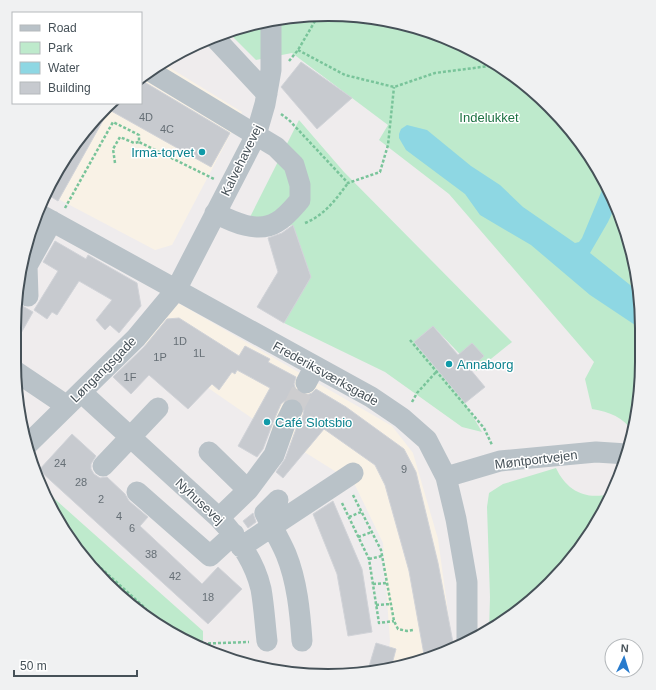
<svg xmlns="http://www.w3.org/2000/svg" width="656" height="690" viewBox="0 0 656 690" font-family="Helvetica,sans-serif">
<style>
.commercial{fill:#f9f2e6}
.green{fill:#beeacc}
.water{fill:#8ed7e3}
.building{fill:#c7cacf;stroke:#d1d3d8}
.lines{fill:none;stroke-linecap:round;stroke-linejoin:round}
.minor-tunnel{stroke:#cdcdcf;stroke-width:21;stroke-dasharray:21 10;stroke-linecap:butt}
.path{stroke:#79c49a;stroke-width:2.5;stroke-dasharray:3 2;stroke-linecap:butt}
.minor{stroke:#b9c2c8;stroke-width:21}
.culture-dot{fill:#0f9aa8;stroke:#fff;stroke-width:1.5}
.labels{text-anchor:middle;stroke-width:3;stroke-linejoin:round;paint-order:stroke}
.number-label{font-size:11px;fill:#666f76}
.park-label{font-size:13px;fill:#1e7243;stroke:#fff}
.culture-label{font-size:13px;fill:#0d838f;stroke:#fff;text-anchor:start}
.street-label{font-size:13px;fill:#465158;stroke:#fff}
.rim{fill:none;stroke:#465158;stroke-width:2}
</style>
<rect width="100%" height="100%" fill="#efeced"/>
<!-- commercial -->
<path class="commercial" d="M162,63L242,112L172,245L155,250L45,192L79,137L111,103H141V78Z
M173,300L392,426L413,453L438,539L451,634L448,651L429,659L386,669L390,641L383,543L354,483L266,428L136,338Z"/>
<!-- green -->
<path class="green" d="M349,15L409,25L467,46L519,79L564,121L600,171L625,227L639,287L636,423L633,432C623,417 610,412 592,409L585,379L594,362L449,194L379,140L388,125L292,53L256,60L227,31L287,17Z
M299,120L344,172L512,342L476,371L433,326L414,342L465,403L482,432L462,427L385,372L284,323L311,277L293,225L267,232L249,219Z
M556,468C567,492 588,501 612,493L589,537L550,584L489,631L490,597L487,507L489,493L503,484Z
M39,485L203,631V649L171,634L121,598L67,537Z"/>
<!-- water -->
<path class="water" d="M407,125L427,130L471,166L500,185L523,207L575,243L579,242L582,238L605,183L616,205L608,222L590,253L639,292L638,327L590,295L531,245L480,215L465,194L406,150L399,138V134L401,129Z"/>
<!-- building -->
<path class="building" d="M301,62L352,98L317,129L281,87Z
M141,80L230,133L211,167L106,108L111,103H141Z
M102,112L106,115L58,201L45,193L79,137Z
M293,225L311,277L284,323L257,307L278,272L268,238L282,233Z
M55,241L86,259L88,255L137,283L141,306L119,333L110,325L105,330L96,320L112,300L79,281L57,315L52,312L47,319L34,310L58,271L43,262Z
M19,304L33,312L16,342L18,315Z
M179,318L239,356L245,346L270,359L268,362L296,377L294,384L296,390L300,393L307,395L312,393L316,389L346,407L404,449L416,472L438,563L454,648L425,660L409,571L385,485L375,465L324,429L283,478L276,472L285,459L296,429L303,415L304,410L302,404L298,399L291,398L286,400L281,404L274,420L263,449L257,457L238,446L270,388L237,370L235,374L232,372L219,390L212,384L188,409L149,375L131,394L113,377L144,347L167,319Z
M433,326L458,355L472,343L484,356L470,369L485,387L465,403L414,342Z
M72,434L96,456L91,464V469L94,474L100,478L107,477L125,494L129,501L148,517L140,526L202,584L218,567L242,589L208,624L39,470Z
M333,501L362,569L372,632L348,636L337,574L313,514Z
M253,513L256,522L248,528L243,521Z
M376,643L396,649L391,668L367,673Z"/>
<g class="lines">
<!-- minor-tunnel -->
<path class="minor-tunnel" d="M292,410L306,383"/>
<!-- path -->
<path class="path" d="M298,50L345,75L394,87L435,73L497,65
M289,61L298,50L318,16
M281,114L289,120L348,183L380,172L388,145L394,87
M115,163L113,149L120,137L134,143L139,142
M65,208L113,122L139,135V142L214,179
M305,223C325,215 336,199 348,183
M410,340L484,428L492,445
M412,402L417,393L437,371
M353,495L381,550L394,621L398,629L407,631L413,630
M342,503L369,559L379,623L394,621
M349,517L361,512
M358,537L372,532
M71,541L145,608L156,623
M369,559L382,556
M373,584L387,583
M376,605L391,604
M193,644L249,642"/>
<!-- minor -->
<path class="minor" d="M214,37L267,94
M150,71L276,147L294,165L300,185V200C293,208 286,217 277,222C258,234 233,222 215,213
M37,213L371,397L402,418L427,440L446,477L456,519L467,582V642
M28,296L27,266L52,221
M15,371L67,406
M306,383L315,366
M81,392L219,518C237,537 255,563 261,589C264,606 265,624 267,641
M27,445L136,338L176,290L256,135L265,104L271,70V20
M209,452L248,490L219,518
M103,466L158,408
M446,477L500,461L596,452L627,454
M248,490L274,455L285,424L292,410
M137,492L210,556L234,534
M278,500L265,513C272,527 280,540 286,554C297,581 300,612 302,641
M241,547L353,473"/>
</g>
<!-- markers -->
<g class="culture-dot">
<circle cx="202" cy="152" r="4"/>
<circle cx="449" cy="364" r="4"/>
<circle cx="267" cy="422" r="4"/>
</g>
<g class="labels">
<!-- number labels -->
<g class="number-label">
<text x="146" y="121">4D</text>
<text x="167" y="133">4C</text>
<text x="180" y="345">1D</text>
<text x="199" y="357">1L</text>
<text x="160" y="361">1P</text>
<text x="130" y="381">1F</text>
<text x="60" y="467">24</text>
<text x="404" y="473">9</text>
<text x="81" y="486">28</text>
<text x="101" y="503">2</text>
<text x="119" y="520">4</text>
<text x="132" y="532">6</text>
<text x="151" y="558">38</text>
<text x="175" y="580">42</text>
<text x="208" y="601">18</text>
</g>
<!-- park labels -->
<g class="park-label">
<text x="489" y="122">Indelukket</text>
</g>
<!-- culture labels -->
<g class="culture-label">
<text x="194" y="157" text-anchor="end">Irma-torvet</text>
<text x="457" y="369">Annaborg</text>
<text x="275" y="427">Café Slotsbio</text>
</g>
<!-- street labels -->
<g class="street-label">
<text transform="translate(241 160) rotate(-64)" y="5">Kalvehavevej</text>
<text transform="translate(103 369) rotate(-45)" y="5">Løngangsgade</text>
<text transform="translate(326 373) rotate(29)" y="5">Frederiksværksgade</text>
<text transform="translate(536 459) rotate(-7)" y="5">Møntportvejen</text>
<text transform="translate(200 501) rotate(43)" y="5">Nyhusevej</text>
</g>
</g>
<!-- crop -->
<path d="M0 0H656V690H0ZM328 21H328A307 307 0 0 1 635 328V362A307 307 0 0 1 328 669H328A307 307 0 0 1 21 362V328A307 307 0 0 1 328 21Z" fill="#f0f1f2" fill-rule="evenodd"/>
<path class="rim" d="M328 21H328A307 307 0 0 1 635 328V362A307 307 0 0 1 328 669H328A307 307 0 0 1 21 362V328A307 307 0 0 1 328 21Z"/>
<!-- legend -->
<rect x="12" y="12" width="130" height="92" fill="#ffffff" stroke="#b5b9bc"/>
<rect x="20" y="25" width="20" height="6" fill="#b9c2c8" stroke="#b5b9bc"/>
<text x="48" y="32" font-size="12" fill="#465158">Road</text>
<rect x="20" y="42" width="20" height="12" fill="#beeacc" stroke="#b5b9bc"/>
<text x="48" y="52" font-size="12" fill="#465158">Park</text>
<rect x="20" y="62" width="20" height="12" fill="#8ed7e3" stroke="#b5b9bc"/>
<text x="48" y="72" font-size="12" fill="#465158">Water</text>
<rect x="20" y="82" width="20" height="12" fill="#c7cacf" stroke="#b5b9bc"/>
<text x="48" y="92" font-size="12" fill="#465158">Building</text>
<!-- north arrow -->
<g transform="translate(624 658) rotate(4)"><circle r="19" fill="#ffffff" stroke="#b5b9bc"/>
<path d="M0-3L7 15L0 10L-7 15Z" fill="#287bcd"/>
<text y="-6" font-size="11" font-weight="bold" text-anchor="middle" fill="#465158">N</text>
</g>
<!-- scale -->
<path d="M14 670v6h123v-6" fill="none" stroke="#465158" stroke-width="2"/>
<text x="20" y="670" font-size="12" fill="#465158" stroke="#ffffff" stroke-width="3" paint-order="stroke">50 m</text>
</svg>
